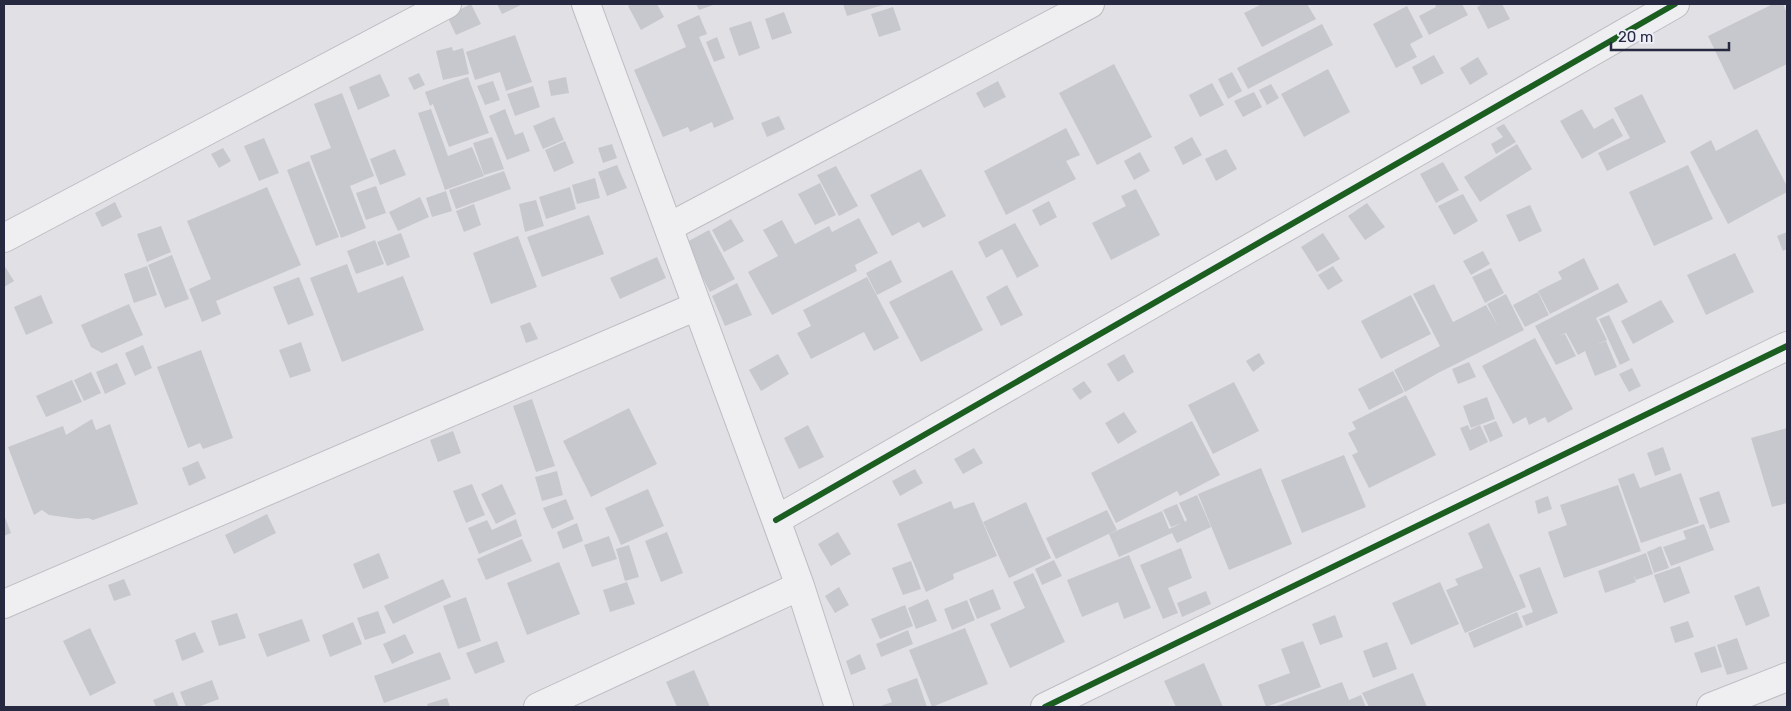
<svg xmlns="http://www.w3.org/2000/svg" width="1791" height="711" viewBox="0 0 1791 711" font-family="Rubik,sans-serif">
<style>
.building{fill:#c7c8cd}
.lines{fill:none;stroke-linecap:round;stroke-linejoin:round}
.minor-casing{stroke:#bdbdc3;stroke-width:30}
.minor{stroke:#efeff2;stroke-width:28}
.cycleway-casing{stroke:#edeef6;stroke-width:9}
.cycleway{stroke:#1b5e20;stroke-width:6}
</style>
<rect width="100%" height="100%" fill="#e0e0e5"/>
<!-- building -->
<path class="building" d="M471,4L481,24L456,35L447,16Z
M497,4H523L502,14Z
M632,4H657L664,17L641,30L628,6Z
M696,4H716L699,10Z
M843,4H886L847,16Z
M1262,4H1307L1316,19L1262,47L1244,13Z
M1435,4H1462L1468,15L1429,35L1419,16L1436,7Z
M1483,4H1502L1510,19L1488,29L1477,7Z
M1773,4H1783L1787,13V64L1734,90L1708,36Z
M1407,6L1423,37L1410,44L1417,57L1396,68L1373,24Z
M893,7L901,30L879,37L871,14Z
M784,12L792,33L772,40L765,19Z
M699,15L707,34L699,37L734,119L714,128L712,122L690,132L688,127L663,137L634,70L686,47L677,25Z
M751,21L760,48L739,56L729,28Z
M1322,24L1333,45L1248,89L1237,68Z
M515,35L532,82L506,91L500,72L475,80L466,52Z
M717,37L725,58L714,62L706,42Z
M452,47L453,51L463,48L469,74L443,80L436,51Z
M1434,55L1444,73L1421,85L1412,67Z
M1478,57L1488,74L1470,85L1460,68Z
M1114,64L1152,137L1097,165L1059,93Z
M1328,69L1350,112L1304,137L1281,94Z
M1232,72L1242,91L1228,99L1218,79Z
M419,73L425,85L414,90L408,78Z
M380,74L390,96L358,110L349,87Z
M468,77L489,133L449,147L433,104L430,106L425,92Z
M566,77L569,93L551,96L548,81Z
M493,81L500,100L485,105L477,86Z
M998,81L1006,97L984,108L976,93Z
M1212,83L1224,105L1200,117L1189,95Z
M1271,84L1279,98L1267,105L1259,90Z
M533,86L540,107L515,116L507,94Z
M1254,92L1262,107L1243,117L1234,101Z
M342,93L374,176L350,186L366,228L341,238L310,156L331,148L314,104Z
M1642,94L1666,142L1607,171L1598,153L1630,138L1614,108Z
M431,109L448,156L472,147L484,176L445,190L418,113Z
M505,109L515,135L523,132L530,151L507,160L489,116Z
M1582,109L1594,129L1613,118L1623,136L1582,159L1560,121Z
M779,116L785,129L767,137L761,123Z
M554,117L564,140L543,149L533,126Z
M1504,124L1516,142L1496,154L1491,144L1503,137L1496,128Z
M1066,128L1080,155L1066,161L1076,179L1006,215L984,171Z
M1757,129L1787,186V192L1728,224L1690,152L1711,140L1716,151Z
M492,137L504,169L484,175L473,143Z
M1192,137L1202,155L1183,165L1174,147Z
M264,138L279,173L259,181L244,146Z
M565,141L574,163L554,172L545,150Z
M612,144L617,158L603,163L598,148Z
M1517,144L1532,169L1480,202L1464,177Z
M223,148L231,161L219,168L211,154Z
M395,149L406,175L380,185L370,159Z
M1226,149L1237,169L1216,181L1205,159Z
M1140,152L1150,171L1134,180L1124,161Z
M309,161L339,237L316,246L287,170Z
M1443,162L1459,190L1436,203L1420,174Z
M617,165L627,188L607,196L598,172Z
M1688,165L1713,219L1654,246L1629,192Z
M836,166L858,206L839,216L817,175Z
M921,169L946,216L923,228L919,222L892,236L870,195Z
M504,171L511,189L456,209L449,190Z
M595,178L600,198L577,204L572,185Z
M820,183L836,215L815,225L798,194Z
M376,186L386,213L366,220L356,193Z
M267,187L301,265L216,301L221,314L202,322L189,289L211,279L187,221Z
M570,187L576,209L546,219L539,197Z
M1136,189L1160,235L1111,260L1092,223L1126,206L1121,196Z
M446,191L452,211L432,217L426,198Z
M1463,194L1478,221L1454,235L1438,206Z
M420,197L429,217L398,231L389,212Z
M536,200L544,226L525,232L519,204Z
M1049,201L1057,217L1040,226L1032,210Z
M115,202L122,217L102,227L95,213Z
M1367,203L1385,227L1365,240L1348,216Z
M474,204L481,225L464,232L456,211Z
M1530,205L1542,231L1519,242L1506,215Z
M589,215L604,254L542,277L527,237Z
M859,218L878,253L855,265L857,271L772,315L748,272L778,256L763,230L782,220L795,244L829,226L832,232Z
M731,219L744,241L724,252L712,230Z
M1015,223L1039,266L1017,278L1002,249L986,258L978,242Z
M161,226L171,252L147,262L137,234Z
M709,230L735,279L710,292L685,243Z
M1787,232V249L1783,251L1777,236Z
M401,233L410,257L387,266L377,242Z
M1323,233L1340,259L1317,272L1301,247Z
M518,236L537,287L491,304L473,253Z
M375,240L384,264L356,274L347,251Z
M1483,251L1490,264L1471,275L1463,261Z
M1735,253L1754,292L1706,315L1687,275Z
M172,255L189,299L165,308L148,265Z
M657,257L666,278L620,299L610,278Z
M1584,258L1599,289L1550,314L1538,291L1562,279L1558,272Z
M891,260L902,282L877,295L866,273Z
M347,264L358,293L403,276L424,330L342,362L310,278Z
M4,265L14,281L4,287Z
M147,266L157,295L134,303L124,274Z
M1333,266L1343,281L1328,290L1318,275Z
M1491,268L1504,293L1485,303L1472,277Z
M952,270L983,330L921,362L889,302Z
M299,277L314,315L288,325L273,287Z
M867,277L899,338L874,351L864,332L811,359L797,333L811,326L803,310Z
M737,283L752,315L725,326L712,296Z
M1618,283L1628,302L1596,318L1607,340L1596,345L1606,341L1617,367L1595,376L1585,351L1578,355L1566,333L1559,336L1565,334L1576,356L1556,365L1535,326Z
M1434,284L1453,322L1486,305L1498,326L1487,304L1506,294L1524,330L1438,373L1405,392L1394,370L1440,346L1413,294Z
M1007,285L1023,315L1001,326L986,297Z
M1538,292L1549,315L1525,327L1513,305Z
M41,295L53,323L26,335L14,307Z
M1411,295L1431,334L1381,359L1361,321Z
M1661,300L1674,322L1633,344L1621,321Z
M129,304L143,335L102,353L91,347L81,325Z
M1609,315L1630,360L1620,365L1599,319Z
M530,322L538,339L526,343L520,326Z
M1535,338L1573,409L1548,423L1545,417L1529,425L1526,417L1513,424L1482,366Z
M301,342L311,371L290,378L279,350Z
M143,345L152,368L135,376L125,353Z
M201,350L233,438L203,449L200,443L188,448L157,367Z
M1259,353L1265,363L1253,372L1246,361Z
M778,354L789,374L761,391L749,370Z
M1124,354L1134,372L1118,382L1107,364Z
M1469,362L1476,377L1458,384L1452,369Z
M117,363L126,384L105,394L96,372Z
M1632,368L1641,386L1629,392L1619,374Z
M1393,371L1404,392L1369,410L1358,389Z
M91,372L101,393L84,401L74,380Z
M72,380L82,402L46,417L36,396Z
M1084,381L1092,392L1080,400L1072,389Z
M1234,382L1259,431L1213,454L1188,405Z
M1406,395L1436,455L1369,488L1352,455L1358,452L1348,433L1356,429L1352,422Z
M1487,397L1495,419L1471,428L1463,406Z
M532,399L555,466L536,472L513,406Z
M629,408L657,464L591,497L563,441Z
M1124,412L1137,432L1118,444L1105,423Z
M92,419L96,430L110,424L138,504L93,520L88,518L78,519L49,515L42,510L34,515L8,447L63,426L66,435Z
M1192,421L1220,475L1180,496L1177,491L1116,523L1091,473Z
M1496,421L1503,436L1490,442L1483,426Z
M808,425L824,457L799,469L784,438Z
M1468,425L1470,430L1480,425L1488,442L1470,451L1460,428Z
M1787,428V503L1772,507L1751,438Z
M453,431L461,453L438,462L430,440Z
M1663,447L1671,470L1655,476L1647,453Z
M974,448L983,463L963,474L954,459Z
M1344,455L1366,507L1302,533L1281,480Z
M198,461L206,478L189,486L182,468Z
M1261,468L1292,544L1229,570L1198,494Z
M915,469L923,483L900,496L892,481Z
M557,471L563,495L542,501L535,477Z
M1634,473L1640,488L1681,473L1699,523L1641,543L1618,479Z
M472,484L485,515L466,523L453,491Z
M502,484L516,514L496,524L481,494Z
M1618,485L1641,551L1564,578L1548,532L1567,525L1560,505Z
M648,489L664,526L621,545L605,508Z
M1719,491L1730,522L1710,529L1699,498Z
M1197,495L1211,527L1177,543L1172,533L1119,557L1109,534L1162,511L1169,529L1182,523L1171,527L1163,510L1177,504L1185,522L1187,520L1179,503Z
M1548,496L1552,509L1538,514L1535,501Z
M566,499L574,519L552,529L543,508Z
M951,501L954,509L974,502L997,556L953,574L954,579L926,592L897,524Z
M1026,502L1051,558L1009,578L983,522Z
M1107,510L1117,530L1056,559L1046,538Z
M267,514L276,533L234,554L225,535Z
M4,515L11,533L4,536Z
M516,519L522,536L479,554L468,528L487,520L492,530Z
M577,523L583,541L563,549L557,532Z
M1489,523L1526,607L1465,633L1446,590L1458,585L1455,579L1483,568L1468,533Z
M1704,524L1714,550L1671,566L1663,547L1686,539L1683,531Z
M667,532L683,573L661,582L645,541Z
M838,532L851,554L831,566L818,544Z
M609,536L617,559L592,567L584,545Z
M522,539L532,561L486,580L477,559Z
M629,545L639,577L625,581L616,549Z
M1661,546L1669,568L1654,573L1647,552Z
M1181,548L1192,578L1168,588L1178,613L1163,619L1140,565Z
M379,553L389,578L363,589L353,564Z
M1646,553L1653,574L1636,580L1633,574L1636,582L1605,593L1598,571Z
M1129,555L1151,608L1124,619L1118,602L1082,617L1067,580Z
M1054,560L1062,576L1042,585L1035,569Z
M911,561L921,589L903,595L892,568Z
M559,562L580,614L527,635L507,583Z
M1680,566L1690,593L1664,603L1654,575Z
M1540,567L1558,613L1526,626L1522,616L1533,612L1519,575Z
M1033,573L1065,642L1010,668L990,624L1025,608L1013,582Z
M124,579L131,595L114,601L108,585Z
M443,579L451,597L393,624L384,606Z
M627,582L635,604L610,612L603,590Z
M1440,582L1459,624L1411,645L1392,603Z
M1759,586L1770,616L1746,626L1734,596Z
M839,587L849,605L835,613L825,596Z
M993,589L1001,609L977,619L969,599Z
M1206,591L1211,604L1182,617L1177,603Z
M466,597L481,641L458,649L443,606Z
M928,599L937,621L916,629L908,608Z
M967,600L975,620L952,630L944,609Z
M905,605L913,626L880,639L871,619Z
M378,611L386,633L365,640L357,618Z
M1517,612L1523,627L1474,648L1468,633Z
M237,613L246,638L219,646L211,621Z
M1335,615L1343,637L1320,645L1312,624Z
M302,619L310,641L267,657L258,634Z
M1688,621L1694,637L1675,643L1670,627Z
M353,622L362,644L330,657L322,635Z
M90,628L116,683L90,696L63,641Z
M965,628L988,684L932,707L909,650Z
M908,630L913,644L881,657L876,644Z
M195,632L204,652L182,661L175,640Z
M405,634L414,653L392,664L383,644Z
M1737,638L1748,669L1727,675L1717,645Z
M497,641L505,662L475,674L466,653Z
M1303,641L1321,687L1266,707L1258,685L1290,673L1281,649Z
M1387,642L1397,669L1373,678L1363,651Z
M1715,646L1722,667L1701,673L1694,653Z
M440,652L451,679L384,703L374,676Z
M860,654L866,669L851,675L846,661Z
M1204,663L1223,707H1176L1164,681Z
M694,670L710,707H677L666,682Z
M1413,673L1427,707H1369L1362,693Z
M917,678L927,707H878L892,702L887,689Z
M212,680L219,699L198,707H186L180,692Z
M1342,682L1349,700L1361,695L1366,707H1274Z
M173,692L179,707H156L153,700Z
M447,698L450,707H428L427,704Z"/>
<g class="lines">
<!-- minor casing -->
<g class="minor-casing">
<path id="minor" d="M586,4L776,520L800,586L839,707
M669,227L1090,4
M4,238L447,4
M776,520L1675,4
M4,604L697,306
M538,707L800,586
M1045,707L1787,346
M1711,707L1787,677"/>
</g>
<!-- minor -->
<use href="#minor" class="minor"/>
<!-- cycleway casing -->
<g class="cycleway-casing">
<path id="cycleway" d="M776,520L1675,4
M1045,707L1787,346"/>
</g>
<!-- cycleway -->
<use href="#cycleway" class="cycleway"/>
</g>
<!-- border -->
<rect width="1791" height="711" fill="none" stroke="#26293f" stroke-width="10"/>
<!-- scale -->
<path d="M1611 42v8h118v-8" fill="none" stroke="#26293f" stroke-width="2.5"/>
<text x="1618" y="42" font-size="15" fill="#26293f" stroke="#edeef6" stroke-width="4" paint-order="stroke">20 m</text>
</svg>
